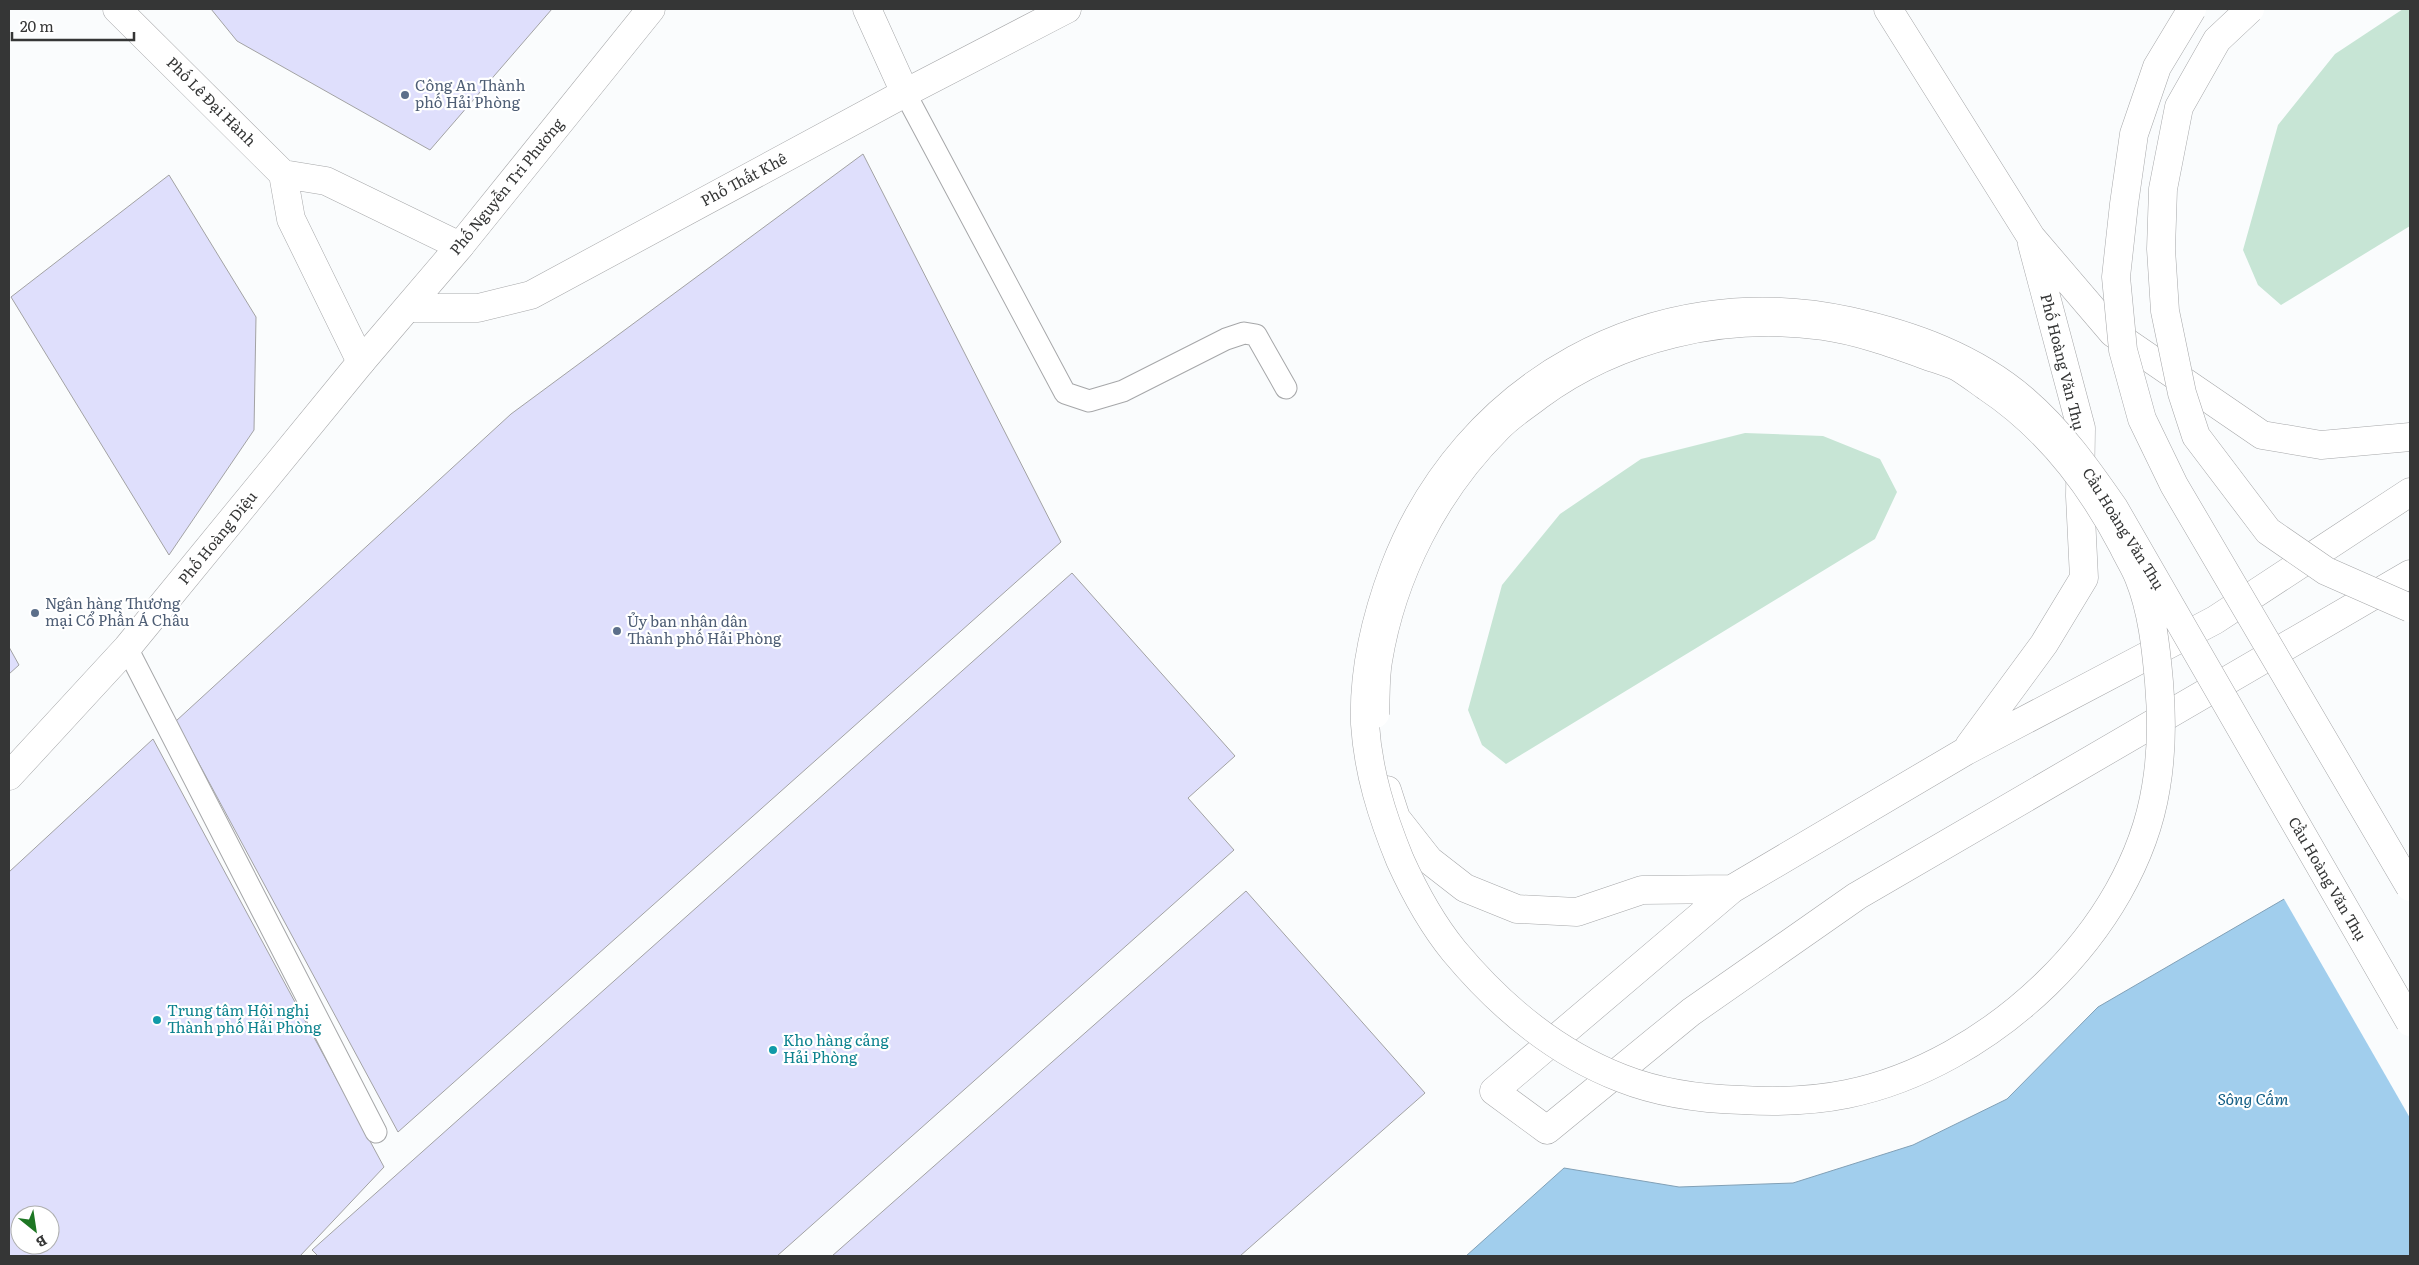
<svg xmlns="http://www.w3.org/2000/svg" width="2419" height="1265" viewBox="0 0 2419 1265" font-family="Literata,serif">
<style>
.green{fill:#c7e5d5}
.water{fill:#a1ceed;stroke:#81a0b6}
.pier{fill:#fafcfd}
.building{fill:#dfdffc;stroke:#a2a2a3;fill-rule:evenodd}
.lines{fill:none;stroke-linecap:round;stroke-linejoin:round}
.service-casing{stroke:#a6a7a9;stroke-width:23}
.minor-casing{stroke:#a6a7a9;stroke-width:29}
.secondary-casing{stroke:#a6a7a9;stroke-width:29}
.primary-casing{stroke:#a6a7a9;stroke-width:29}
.service{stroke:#fff;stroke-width:21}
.minor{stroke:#fff;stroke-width:28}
.secondary{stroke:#fff;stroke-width:28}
.primary{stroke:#fff;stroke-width:28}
.secondary-bridge-casing{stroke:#a6a7a9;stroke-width:29;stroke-linecap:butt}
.secondary-bridge{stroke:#fff;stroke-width:28}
.service-dot{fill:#5c6f8a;stroke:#fff;stroke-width:2}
.culture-dot{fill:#0f9aa8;stroke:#fff;stroke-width:2}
.labels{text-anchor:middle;stroke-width:4.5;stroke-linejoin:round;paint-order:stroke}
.service-label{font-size:15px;fill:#4e5e75;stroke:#fff;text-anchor:start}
.street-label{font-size:15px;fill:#353636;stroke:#fff}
.culture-label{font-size:15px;fill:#0d838f;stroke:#fff;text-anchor:start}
.water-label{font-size:16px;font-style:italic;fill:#125e85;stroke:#fff}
</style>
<rect width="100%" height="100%" fill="#fafcfd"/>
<!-- green -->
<path class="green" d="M2403,9H2410V226L2281,305L2258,285L2243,250L2278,125L2335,54Z
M1745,433L1823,436L1880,459L1897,492L1875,539L1506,764L1482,745L1468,710L1502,585L1560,514L1641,459Z"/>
<!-- water -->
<path class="water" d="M2410,826V1256H1466L1564,1168L1679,1187L1793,1183L1913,1145L2007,1099L2098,1007Z"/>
<!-- pier -->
<path class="pier" d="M2410,824V1118L2283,897Z"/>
<!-- building -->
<path class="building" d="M211,9H552L430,150L237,41Z
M863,154L1061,542L398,1132L176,721L511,414Z
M169,175L256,317L254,430L169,555L11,297Z
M1072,573L1235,756L1188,798L1234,850L777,1256H318L312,1250Z
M9,647L19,665L9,674Z
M153,739L384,1167L300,1256H9V872ZM20,1215H50V1245H20Z
M1246,891L1425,1093L1240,1256H832Z"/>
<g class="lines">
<!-- service casing -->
<g class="service-casing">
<path id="service" d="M905,93L1065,393L1089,401L1123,391L1226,339L1244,333L1256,335L1286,388
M127,648L376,1132"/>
</g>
<!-- minor casing -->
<g class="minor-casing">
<path id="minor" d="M117,9L283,174L291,219L361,362
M867,9L905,93
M283,174L326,181L460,246
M408,308H478L531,295L905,93L1067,9"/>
</g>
<!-- secondary casing -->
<g class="secondary-casing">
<path id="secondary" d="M1888,9L2031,237L2113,333L2262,435L2321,445L2410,437
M2410,492L2215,620L1966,751L1732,889L1494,1091L1547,1130L1691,1012L1857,896L2410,574
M1969,746L2044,644L2084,578L2080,496L2081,428L2032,244
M1387,790L1396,818L1429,860L1465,888L1517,909L1577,912L1642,890L1732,889"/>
</g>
<!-- primary casing -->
<g class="primary-casing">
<path id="primary" d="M9,776L127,648L361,362L460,246L651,9"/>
</g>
<!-- service -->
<use href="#service" class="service"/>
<!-- minor -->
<use href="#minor" class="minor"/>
<!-- secondary -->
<use href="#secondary" class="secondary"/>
<!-- primary -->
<use href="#primary" class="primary"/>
<!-- secondary-bridge casing -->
<g class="secondary-bridge-casing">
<path id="secondary-bridge" d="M2192,9L2157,67L2134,134L2124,204L2116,277L2123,350L2142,419L2174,485L2410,887
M2250,9L2217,40L2179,107L2163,189L2161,249L2165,311L2182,393L2196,436L2268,531L2326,571L2410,608
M1375,714C1376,697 1375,678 1378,661C1392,575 1435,491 1497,429C1509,416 1524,407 1538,396C1618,337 1724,312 1823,326C1858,331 1892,343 1925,355C1936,359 1947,362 1958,367C1968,373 1977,380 1987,387C2047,427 2090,483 2123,546C2128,557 2135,567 2139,578C2152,610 2156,648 2159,682C2162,717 2162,752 2156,787C2133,932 1989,1065 1847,1094C1813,1101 1776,1102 1742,1100C1701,1099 1659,1093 1621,1078C1554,1052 1499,1005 1454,951C1432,924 1414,891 1400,860C1382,816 1368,772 1365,724C1363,671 1376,617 1394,569C1464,384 1654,278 1849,321C1912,335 1974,357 2024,400C2060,431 2087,469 2114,508L2410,1022"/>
</g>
<!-- secondary-bridge -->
<use href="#secondary-bridge" class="secondary-bridge"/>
</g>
<!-- markers -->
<g class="service-dot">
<circle cx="405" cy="95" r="5"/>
<circle cx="35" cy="613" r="5"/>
<circle cx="617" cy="631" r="5"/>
</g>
<g class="culture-dot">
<circle cx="157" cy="1020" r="5"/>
<circle cx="773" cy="1050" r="5"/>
</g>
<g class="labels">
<!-- service labels -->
<g class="service-label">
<text x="415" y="91">Công An Thành<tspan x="415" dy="17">phố Hải Phòng</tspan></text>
<text x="45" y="609">Ngân hàng Thương<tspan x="45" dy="17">mại Cổ Phần Á Châu</tspan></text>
<text x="627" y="627">Ủy ban nhân dân<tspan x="627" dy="17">Thành phố Hải Phòng</tspan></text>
</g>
<!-- street labels -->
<g class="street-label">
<text transform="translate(211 102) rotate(45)" y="5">Phố Lê Đại Hành</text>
<text transform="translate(744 180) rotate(-28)" y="5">Phố Thất Khê</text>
<text transform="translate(507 187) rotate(-51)" y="5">Phố Nguyễn Tri Phương</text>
<text transform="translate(2062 362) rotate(76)" y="5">Phố Hoàng Văn Thụ</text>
<text transform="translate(2123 529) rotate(58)" y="5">Cầu Hoàng Văn Thụ</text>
<text transform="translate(218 538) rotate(-51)" y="5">Phố Hoàng Diệu</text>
<text transform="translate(2327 879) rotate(60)" y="5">Cầu Hoàng Văn Thụ</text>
</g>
<!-- culture labels -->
<g class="culture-label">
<text x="167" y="1016">Trung tâm Hội nghị<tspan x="167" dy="17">Thành phố Hải Phòng</tspan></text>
<text x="783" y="1046">Kho hàng cảng<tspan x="783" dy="17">Hải Phòng</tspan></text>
</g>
<!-- water labels -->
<g class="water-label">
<text x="2253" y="1105">Sông Cấm</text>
</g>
</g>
<!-- border -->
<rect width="2419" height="1265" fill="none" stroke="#353636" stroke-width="20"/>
<!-- north arrow -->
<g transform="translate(35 1230) rotate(150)"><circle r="24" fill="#ffffff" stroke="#aeafaf"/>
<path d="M0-4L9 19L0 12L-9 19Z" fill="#1d7623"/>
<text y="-8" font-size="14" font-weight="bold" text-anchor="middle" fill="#353636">B</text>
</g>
<!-- scale -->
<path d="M12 32v8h122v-8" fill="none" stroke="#353636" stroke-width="2.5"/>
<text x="20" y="32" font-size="15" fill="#353636" stroke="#ffffff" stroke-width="4" paint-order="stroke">20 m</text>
</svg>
